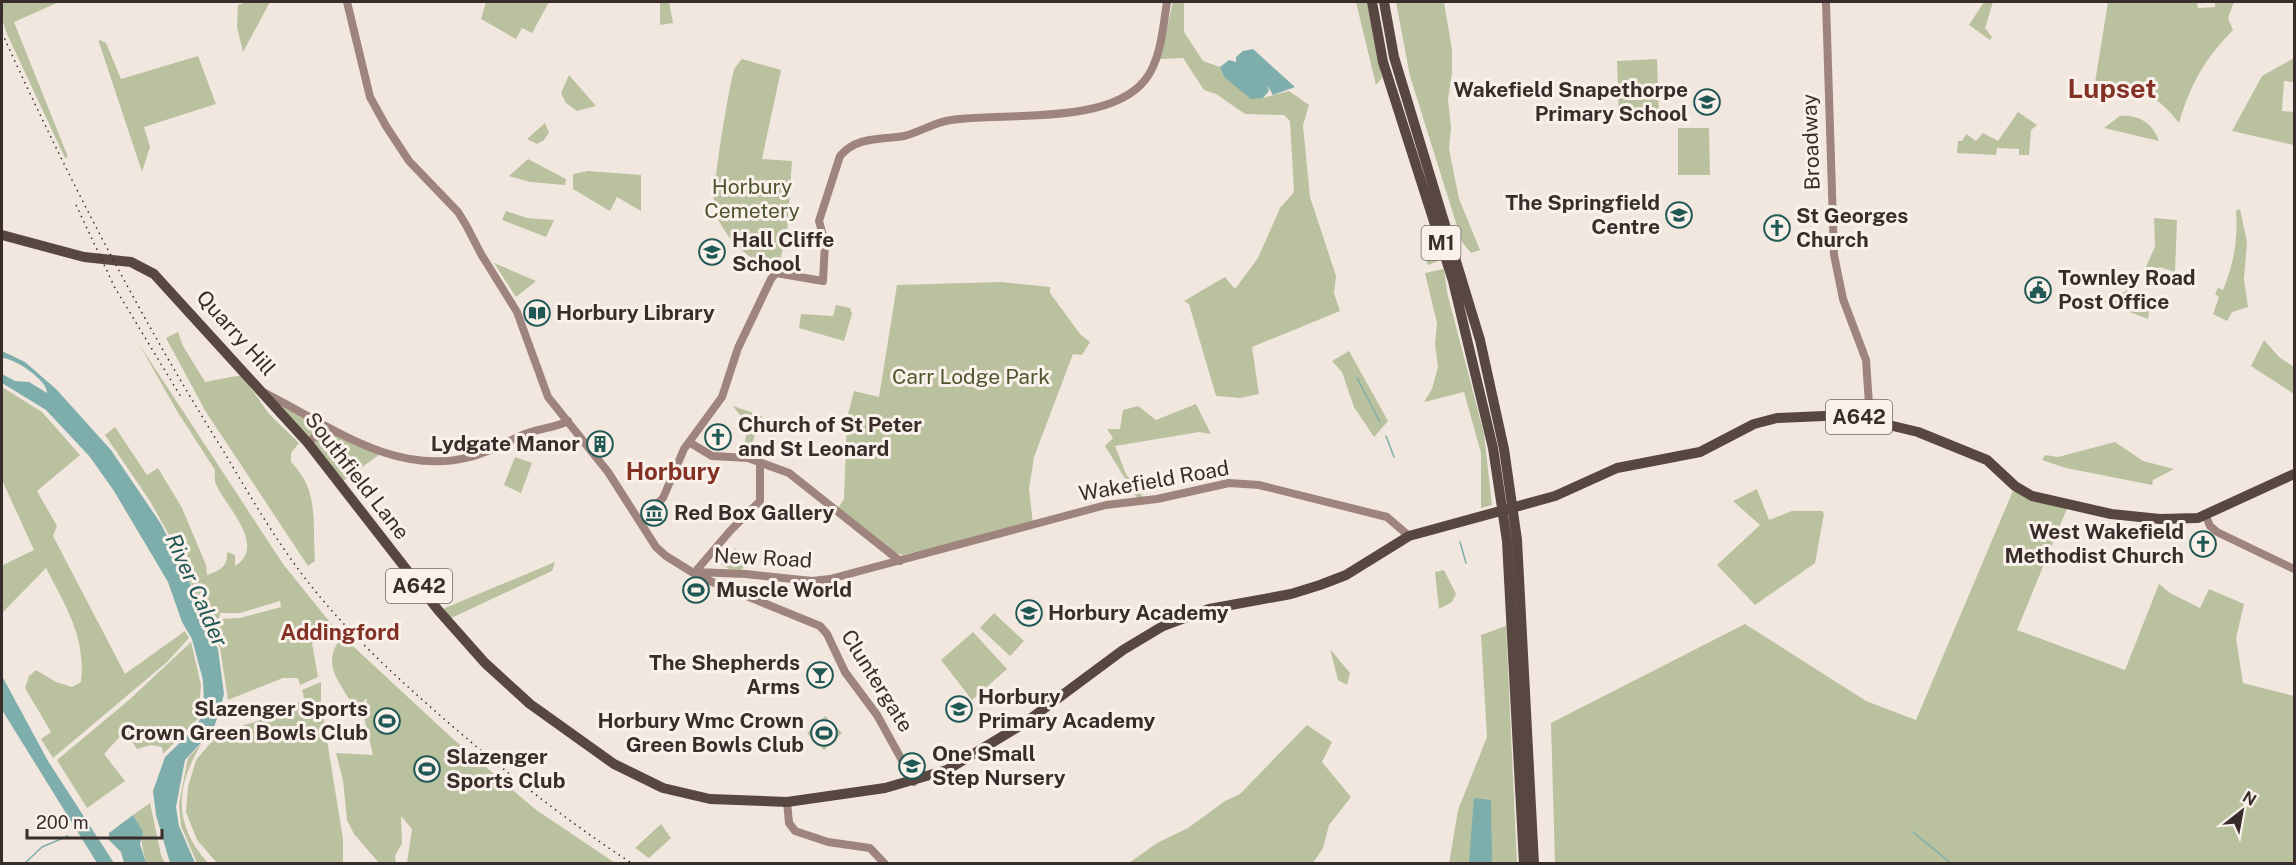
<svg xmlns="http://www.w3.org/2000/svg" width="2296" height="865" viewBox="0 0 2296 865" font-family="'Public Sans',sans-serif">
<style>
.green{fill:#b9c19f;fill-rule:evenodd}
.water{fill:#7eaeab}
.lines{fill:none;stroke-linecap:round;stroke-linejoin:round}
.stream{stroke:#7eaeab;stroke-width:1.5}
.secondary{stroke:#9e847c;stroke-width:8}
.highway{stroke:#584641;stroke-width:10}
.rail{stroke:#382d2a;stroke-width:1.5;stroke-dasharray:1.5 4.5;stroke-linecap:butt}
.labels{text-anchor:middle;stroke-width:6;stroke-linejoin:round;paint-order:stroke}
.shield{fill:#faf1eb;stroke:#726864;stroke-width:1.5}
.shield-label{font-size:20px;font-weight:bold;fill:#382d2a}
.poi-label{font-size:21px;font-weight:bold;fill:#382d2a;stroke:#faf1eb;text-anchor:start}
.street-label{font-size:21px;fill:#382d2a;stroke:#faf1eb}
.park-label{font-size:21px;fill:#4c552e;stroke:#faf1eb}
.water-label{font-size:22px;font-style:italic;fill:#205855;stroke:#faf1eb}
.neighbourhood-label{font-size:22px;font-weight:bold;fill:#843125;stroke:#faf1eb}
.quarter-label{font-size:24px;font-weight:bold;fill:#843125;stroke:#faf1eb}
.district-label{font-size:27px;font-weight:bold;fill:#843125;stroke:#faf1eb}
</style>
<rect width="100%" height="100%" fill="#f2e7df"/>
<!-- green -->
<path class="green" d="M2,2H59L14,22L68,157L65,158L7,34L2,19Z
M247,2H270L243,52L237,27L238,5Z
M486,2H549L532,33L522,28L516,39L481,19Z
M660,2H669L673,23L660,25Z
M1173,2H1184V32L1203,61L1220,67L1224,77L1263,98L1289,91L1309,105L1303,125L1310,197L1336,276L1334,293L1340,311L1252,347L1259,394L1240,398L1216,396L1189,304L1184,301L1225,277L1235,289L1258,258L1280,208L1294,192L1290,121L1284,115L1245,114L1216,94L1204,90L1183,58L1160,59Z
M1356,2H1367L1382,78L1376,85Z
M1396,2H1444L1452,50V73L1448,99L1451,128L1449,149L1459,199L1480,250L1471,253L1462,242L1410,76Z
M1984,2H1993L1985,28L1992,37L1990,40L1969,25Z
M2108,2H2197L2198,8L2215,7V2H2234L2228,18L2233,30C2204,60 2191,83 2179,123C2151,87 2132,85 2092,101Z
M98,39L106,43L121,79L198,56L216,104L144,127L150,147L142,172Z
M2294,58L2293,82L2284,81L2282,111L2294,112V145L2232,131L2262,76Z
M742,59L781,70L762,159L792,161L787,235L776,273C749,259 723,239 714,208C711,197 729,85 734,70C736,66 739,62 742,59Z
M1657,59L1659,119L1619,121L1617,61Z
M569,75L596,106L577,111L566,103L561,93Z
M2018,112L2037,125L2031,130L2029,155H2019V149L1997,148L1996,155L1957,153L1958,141H1962L1966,134L1976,141L1983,133L1998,141Z
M2120,116C2138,114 2153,123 2159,141L2104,128Z
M545,123L549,133L544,140L537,144L527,139Z
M1678,128H1709L1710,175H1678Z
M528,159L566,179L565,185L530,182L509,176Z
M588,171L641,175V211L617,197L610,211L573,189V174Z
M2240,209L2247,242L2244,279L2248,307L2232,312L2227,321L2213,314L2219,297L2215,294L2218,288L2223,290C2234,263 2238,240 2236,211Z
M506,211L527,218L554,220L546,237L502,220Z
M2154,218L2177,220L2175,272L2159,267L2152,278L2143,273L2155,247Z
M1424,223L1438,261L1428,265L1424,255Z
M494,263L536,281L516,297Z
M1444,269L1447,292L1484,434L1492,505L1481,508V453L1464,392L1424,402L1432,389L1438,367L1435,344L1437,323L1425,273Z
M1001,282L1050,287V293L1080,334L1090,342L1082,355L1073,354L1034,457L1029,489L1033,524C990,536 946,544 903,555L896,553L838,508L844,499L847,418L854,391L879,397L897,285Z
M2127,290L2144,297L2141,306L2149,310L2148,319L2101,301L2117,297Z
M836,305L850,308L852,314L844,341L799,328L801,314L833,316Z
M178,332L183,346L205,382L242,375L269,414L299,443L291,453V462C320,491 312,523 315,561L308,566L206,412L166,338Z
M2264,340L2279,357L2294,367V394L2251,366Z
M139,344L283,564L337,631L329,643H312L318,677L300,685L298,678H283L228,700L220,648L207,623L177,549L150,501L105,435L115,427L147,475L158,468L182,508L206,565L207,575C220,570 228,567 227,552L235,555V566C268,545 224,505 216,484C214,479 215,475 215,470L177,411ZM280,601L281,607L240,618L219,619L220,613H240Z
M1349,351L1388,421L1374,437L1354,407L1342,372L1332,361Z
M2,387L42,412L80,455L37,491L57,526L53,536L125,674L185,631L189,638L167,662L53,758L41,739L51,732L25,688L29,676L36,670L56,682L72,687L81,682C86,637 66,607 46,568L2,613V562L3,565L34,550L2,480Z
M264,393L383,452L340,483Z
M1196,404L1211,434L1199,432L1115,446L1126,474L1143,497L1137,498L1105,446L1113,438L1107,429H1120L1123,410L1138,406L1156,420Z
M733,406L762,416L750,449L745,441L748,426Z
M2115,442L2143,461L2174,469L2153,480L2152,485L2066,468L2042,460L2045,455L2058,457Z
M515,457L532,463L521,493L504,485Z
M2015,486L2068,506L2017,630L2125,670L2159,584L2170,593L2200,608L2209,589L2244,604L2236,638L2243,683L2294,696V863H1555L1551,723L1745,624L1866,701L1916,720Z
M1757,489L1769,520L1792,511H1822L1824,514L1815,563L1755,605L1717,565L1760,525L1733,501Z
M735,548L750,561L741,570L729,569L721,564Z
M555,562L552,571L447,620L438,611Z
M1444,570L1456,594L1452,602L1439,609L1435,572Z
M994,613L1024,641L1010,656L980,628Z
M1506,626L1517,863L1449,864L1458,810L1487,737L1481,635Z
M973,632L1007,669L972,700L941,660Z
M342,636L452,738L535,809L615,863H407L412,829L401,816L402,843L395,856L396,863H379L354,834L347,820L343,780L336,753L373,755L364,717L367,698L362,703L351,702C336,677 322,663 342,636Z
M191,642L201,685L198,719L163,754L162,747L151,745L137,749L125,731L104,754L125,781L87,808L57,760L129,700Z
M1330,649L1350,673L1347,685L1338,680Z
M321,682V703L343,839V863H217L197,840L186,812L188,787L196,760L219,733L286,712L299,702L301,705L305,702L302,690Z
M825,716L842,733L824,750L807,733Z
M1307,725L1332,742L1322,762L1351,797L1329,825L1323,848L1313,863H1129L1157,843L1188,828L1225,801L1240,794Z
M202,743C175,787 173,824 208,863H197L181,826L179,804L188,758Z
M150,803L161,855L165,863H146C142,850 141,825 133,815Z
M661,824L671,838L649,858L635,848Z"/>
<!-- water -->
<path class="water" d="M1253,49L1295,87L1273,95L1267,85L1269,91L1263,98L1251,99L1224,77L1220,67L1229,60L1236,62V57L1243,51Z
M2,351L25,362L56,389L111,450L161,524L189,580L200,615L218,649L224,694L219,713L213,730L185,760L176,807L179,826L195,863H170L156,815L153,791L165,757L195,728L201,717L204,704L203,680L192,639L182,622L168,582L114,491L90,457L46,410L2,383V374L15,381L29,382L47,393C48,381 15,358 2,358Z
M2,676L48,761L114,863H97L2,710Z
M1474,798L1491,800L1492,862H1469Z
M133,815L143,832L140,844L146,863H124L121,852L109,840V833Z"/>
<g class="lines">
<!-- stream -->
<path class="stream" d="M1357,378L1380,422
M1386,436L1394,457
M1460,542L1466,563
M1913,832L1952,864
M24,864L42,847L68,836"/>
<!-- secondary -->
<path class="secondary" d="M347,2L370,97L386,126L409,161L458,212L466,225L481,254L517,312L548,397L608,472L656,547L666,556L700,577L820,626L827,634L845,672L877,715L914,782
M1826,2L1834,255L1843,299L1866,360L1870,419
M265,393C329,425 394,477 470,457C489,452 507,442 525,434C540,428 555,428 568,421
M689,442L712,456L748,458L789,473L900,561
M308,443L319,433L331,431
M2205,514L2210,526L2217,532L2294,569
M640,521L663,498L684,449L722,397L738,348L771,279L776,273L823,281L825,243L819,221L840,156C857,136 880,140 904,136C920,132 935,122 951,120C1003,112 1109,126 1145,80C1161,60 1163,27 1167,2
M695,572L746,574L812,581L830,579L1106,505L1157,499L1229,483L1259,485L1387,517L1409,536
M695,572L730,531L760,501V462
M787,802L789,823L795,831L828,842L870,848L885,864"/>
<!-- highway -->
<path class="highway" d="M1372,2L1383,62L1453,281L1493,448L1507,541L1524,864
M1384,2L1394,57L1480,340L1504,449L1517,540L1534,864
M2,235L84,257L131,262L154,274L308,443L438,610L485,663L530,704L614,764L663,788L710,799L787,802L885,788L947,770L1026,722L1123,650L1163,626L1209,609L1291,594L1320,585L1346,575L1409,536L1555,496L1617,468L1700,452L1754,424L1777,418L1847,415L1918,432L1987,460L2015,486L2032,496L2111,514L2160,519L2198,518L2294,474"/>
<!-- rail -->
<path class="rail" d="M2,33C67,176 140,318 224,452C250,496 276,541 308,582C347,632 395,676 443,718C504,771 565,820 633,864
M76,205L115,288L181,397"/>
</g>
<!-- icons -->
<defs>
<g id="school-ring" transform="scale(1.35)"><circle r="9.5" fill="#faf1eb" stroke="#205855" stroke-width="1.5"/><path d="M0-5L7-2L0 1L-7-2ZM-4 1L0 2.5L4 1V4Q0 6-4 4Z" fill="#205855"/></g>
<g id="church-ring" transform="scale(1.35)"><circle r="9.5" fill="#faf1eb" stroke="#205855" stroke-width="1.5"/><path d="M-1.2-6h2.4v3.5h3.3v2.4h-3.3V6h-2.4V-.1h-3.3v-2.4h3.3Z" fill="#205855"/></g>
<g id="civic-ring" transform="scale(1.35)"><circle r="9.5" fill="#faf1eb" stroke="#205855" stroke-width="1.5"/><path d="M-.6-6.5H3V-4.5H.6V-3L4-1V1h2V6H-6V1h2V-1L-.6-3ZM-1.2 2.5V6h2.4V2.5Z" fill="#205855"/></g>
<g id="library-ring" transform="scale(1.35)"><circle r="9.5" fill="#faf1eb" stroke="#205855" stroke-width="1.5"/><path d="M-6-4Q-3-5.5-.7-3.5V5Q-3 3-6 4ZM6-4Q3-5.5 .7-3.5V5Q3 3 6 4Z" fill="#205855"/></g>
<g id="building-ring" transform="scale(1.35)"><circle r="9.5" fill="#faf1eb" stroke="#205855" stroke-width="1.5"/><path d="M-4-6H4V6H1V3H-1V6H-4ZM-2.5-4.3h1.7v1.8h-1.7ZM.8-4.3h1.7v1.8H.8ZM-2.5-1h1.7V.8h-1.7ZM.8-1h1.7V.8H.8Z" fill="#205855"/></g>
<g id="museum-ring" transform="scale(1.35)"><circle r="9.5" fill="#faf1eb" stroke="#205855" stroke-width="1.5"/><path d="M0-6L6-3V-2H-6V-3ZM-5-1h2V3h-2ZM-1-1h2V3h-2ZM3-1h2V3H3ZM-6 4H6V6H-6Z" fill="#205855"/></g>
<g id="stadium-ring" transform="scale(1.35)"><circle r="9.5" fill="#faf1eb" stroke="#205855" stroke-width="1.5"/><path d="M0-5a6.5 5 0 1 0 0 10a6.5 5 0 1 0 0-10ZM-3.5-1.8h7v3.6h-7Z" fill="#205855"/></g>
<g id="bar-ring" transform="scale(1.35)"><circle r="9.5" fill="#faf1eb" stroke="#205855" stroke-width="1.5"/><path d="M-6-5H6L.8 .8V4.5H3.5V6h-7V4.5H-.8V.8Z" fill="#205855"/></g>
</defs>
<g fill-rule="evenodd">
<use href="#school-ring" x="1707" y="102"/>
<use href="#school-ring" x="1679" y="215"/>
<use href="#church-ring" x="1777" y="228"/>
<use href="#school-ring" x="712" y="252"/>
<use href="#civic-ring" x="2038" y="290"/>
<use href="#library-ring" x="537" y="313"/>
<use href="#church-ring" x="718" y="437"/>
<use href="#building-ring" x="600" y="444"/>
<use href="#museum-ring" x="654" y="513"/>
<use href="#church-ring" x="2203" y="544"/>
<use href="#stadium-ring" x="696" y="590"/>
<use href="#school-ring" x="1029" y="613"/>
<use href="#bar-ring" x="820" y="675"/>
<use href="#school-ring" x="959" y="709"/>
<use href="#stadium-ring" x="387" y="721"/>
<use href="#stadium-ring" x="824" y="733"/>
<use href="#school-ring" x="912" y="766"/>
<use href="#stadium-ring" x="427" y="769"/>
</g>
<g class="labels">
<!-- shield labels -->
<g class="shield">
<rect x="1421.5" y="226" width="39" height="34" rx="4.5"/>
<rect x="1826" y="400" width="66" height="34" rx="4.5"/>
<rect x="386" y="569" width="66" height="34" rx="4.5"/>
</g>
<g class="shield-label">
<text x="1441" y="250">M1</text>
<text x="1859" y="424">A642</text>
<text x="419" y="593">A642</text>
</g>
<!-- poi labels -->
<g class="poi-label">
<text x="1688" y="97" text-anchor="end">Wakefield Snapethorpe<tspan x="1688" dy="24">Primary School</tspan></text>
<text x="1660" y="210" text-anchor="end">The Springfield<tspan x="1660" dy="24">Centre</tspan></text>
<text x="1796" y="223">St Georges<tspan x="1796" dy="24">Church</tspan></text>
<text x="732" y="247">Hall Cliffe<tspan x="732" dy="24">School</tspan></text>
<text x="2058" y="285">Townley Road<tspan x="2058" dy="24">Post Office</tspan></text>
<text x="556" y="320">Horbury Library</text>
<text x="738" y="432">Church of St Peter<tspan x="738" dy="24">and St Leonard</tspan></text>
<text x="580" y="451" text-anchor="end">Lydgate Manor</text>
<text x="674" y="520">Red Box Gallery</text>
<text x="2184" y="539" text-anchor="end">West Wakefield<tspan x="2184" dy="24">Methodist Church</tspan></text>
<text x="716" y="597">Muscle World</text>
<text x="1048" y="620">Horbury Academy</text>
<text x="800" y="670" text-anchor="end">The Shepherds<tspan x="800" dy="24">Arms</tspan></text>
<text x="978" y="704">Horbury<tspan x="978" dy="24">Primary Academy</tspan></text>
<text x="368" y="716" text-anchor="end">Slazenger Sports<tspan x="368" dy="24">Crown Green Bowls Club</tspan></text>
<text x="804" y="728" text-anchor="end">Horbury Wmc Crown<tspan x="804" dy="24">Green Bowls Club</tspan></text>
<text x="932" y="761">One Small<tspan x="932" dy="24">Step Nursery</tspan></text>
<text x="446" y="764">Slazenger<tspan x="446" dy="24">Sports Club</tspan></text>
</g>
<!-- street labels -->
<g class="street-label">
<text transform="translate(1811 142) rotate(-92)" y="7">Broadway</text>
<text transform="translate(236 333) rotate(48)" y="7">Quarry Hill</text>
<text transform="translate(357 476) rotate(52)" y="7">Southfield Lane</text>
<text transform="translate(1154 481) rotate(-10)" y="7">Wakefield Road</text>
<text transform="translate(763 558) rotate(3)" y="7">New Road</text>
<text transform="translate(877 681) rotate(58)" y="7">Cluntergate</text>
</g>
<!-- park labels -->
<g class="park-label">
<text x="752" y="194">Horbury<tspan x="752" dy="24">Cemetery</tspan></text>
<text x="971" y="384">Carr Lodge Park</text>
</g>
<!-- water labels -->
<g class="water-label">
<text transform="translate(197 590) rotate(66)" y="8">River Calder</text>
</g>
<!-- neighbourhood labels -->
<g class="neighbourhood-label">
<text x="340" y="640">Addingford</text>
</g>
<!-- quarter labels -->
<g class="quarter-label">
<text x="673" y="480">Horbury</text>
</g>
<!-- district labels -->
<g class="district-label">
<text x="2112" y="98">Lupset</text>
</g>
</g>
<!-- border -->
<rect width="2296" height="865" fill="none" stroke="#382d2a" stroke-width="6"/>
<!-- north arrow -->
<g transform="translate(2242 811) rotate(31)" stroke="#faf1eb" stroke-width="4.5" paint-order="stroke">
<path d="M0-4.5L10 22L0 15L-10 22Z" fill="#382d2a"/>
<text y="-9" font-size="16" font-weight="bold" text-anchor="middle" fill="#382d2a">N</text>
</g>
<!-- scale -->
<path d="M27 829v9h135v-9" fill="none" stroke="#382d2a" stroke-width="3"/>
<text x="36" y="829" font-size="18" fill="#382d2a" stroke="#faf1eb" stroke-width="4.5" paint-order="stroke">200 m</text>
</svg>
